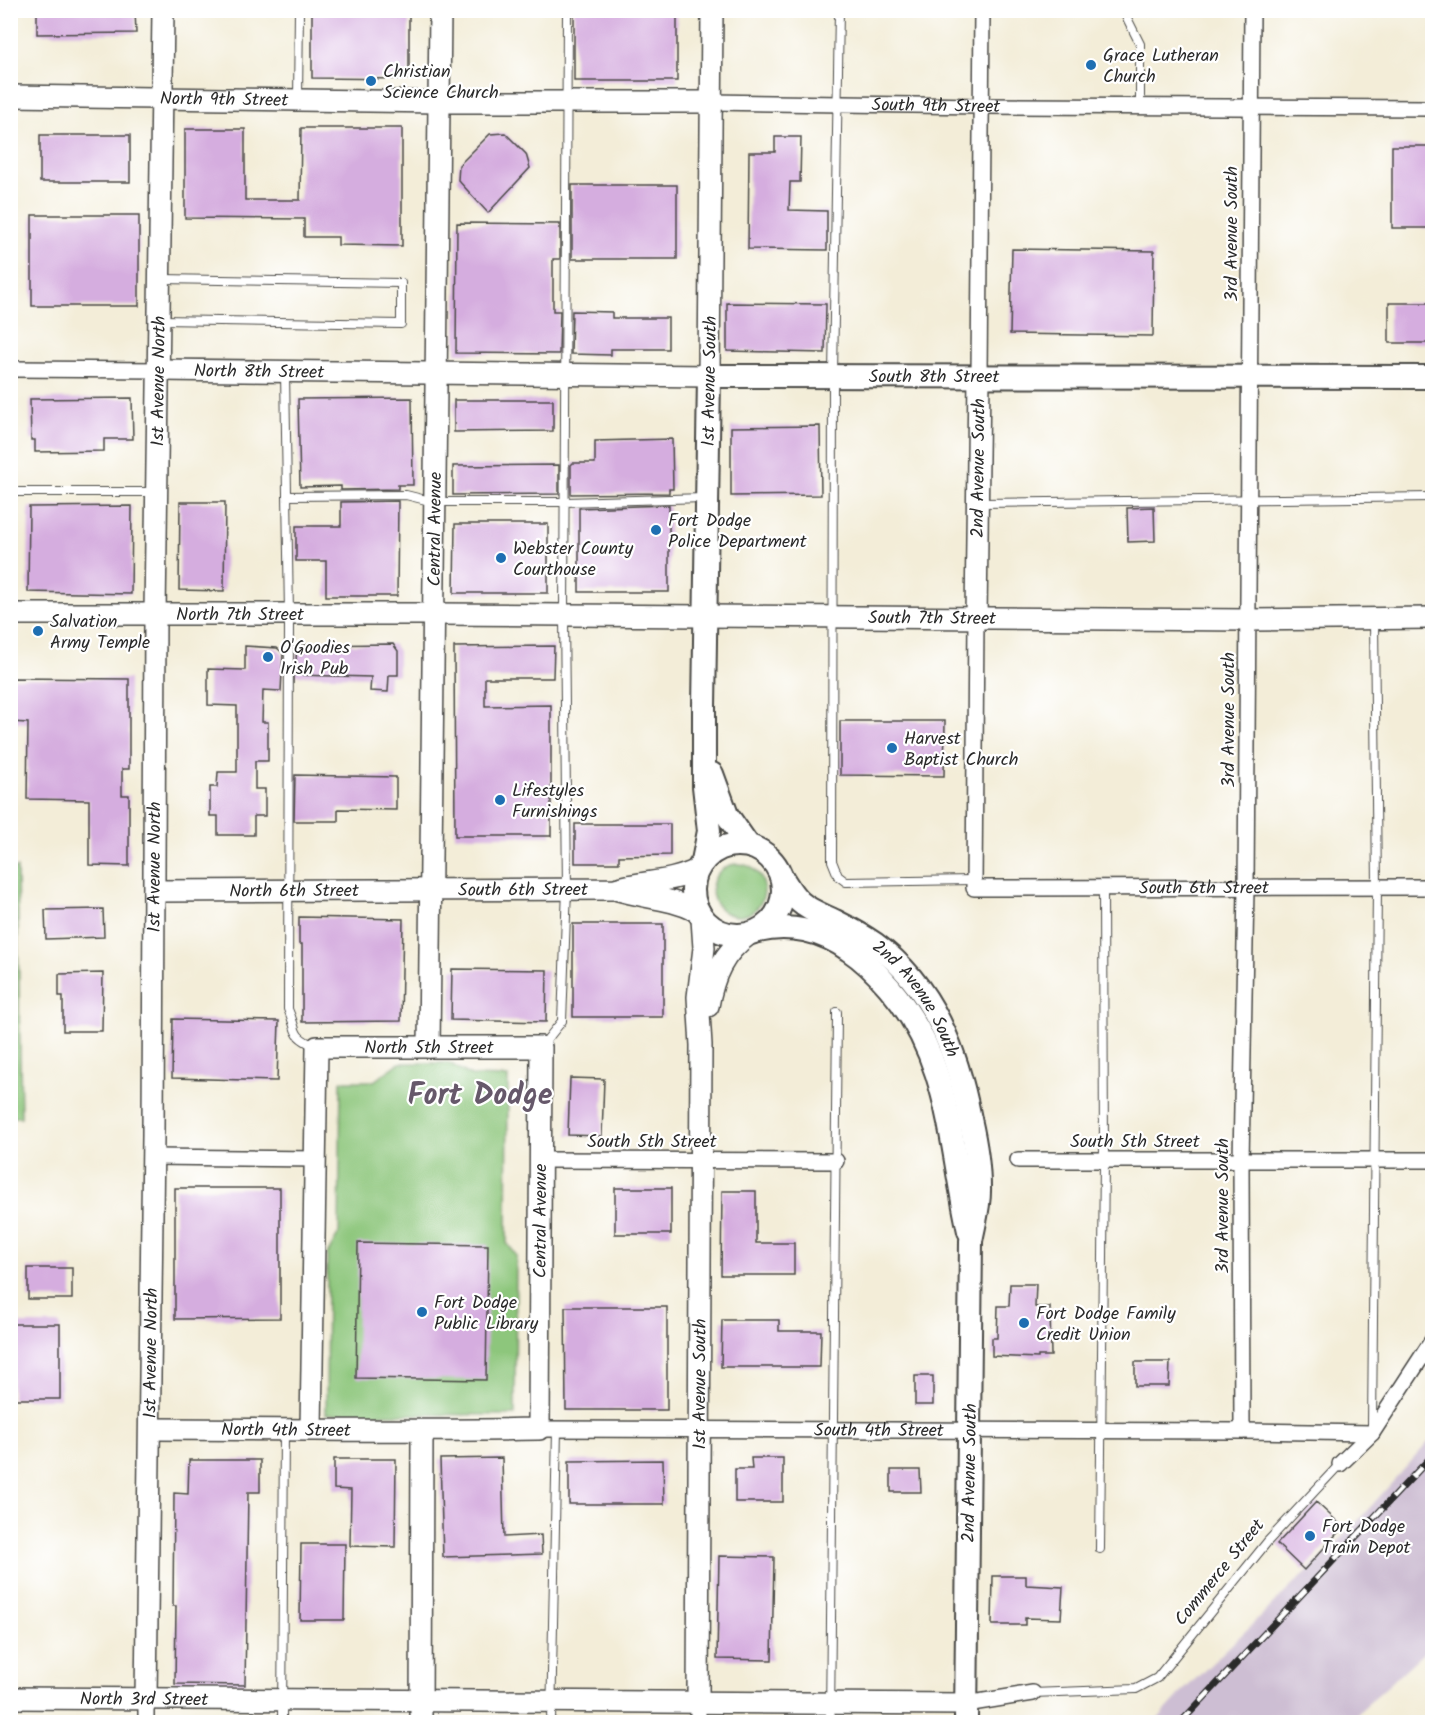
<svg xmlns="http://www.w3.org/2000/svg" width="1443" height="1733" viewBox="0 0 1443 1733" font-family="Kalam,sans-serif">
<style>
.industrial{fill:#cdbed3}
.green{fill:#8dc67b;stroke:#5c7853;stroke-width:1.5}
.building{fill:#d5addf}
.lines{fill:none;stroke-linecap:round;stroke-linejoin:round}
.lane-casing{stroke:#494845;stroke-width:10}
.street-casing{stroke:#494845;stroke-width:18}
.secondary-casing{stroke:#494845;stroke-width:24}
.primary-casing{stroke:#494845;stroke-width:26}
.lane{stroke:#fff;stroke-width:8}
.street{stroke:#fff;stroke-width:15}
.secondary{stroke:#fff;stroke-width:21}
.primary{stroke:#fff;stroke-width:22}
.rail-casing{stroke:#2b2b2b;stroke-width:7}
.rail{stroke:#fff;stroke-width:4.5;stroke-dasharray:14;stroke-linecap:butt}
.poi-dot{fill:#1f6fb2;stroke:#fff;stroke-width:2}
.labels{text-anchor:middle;stroke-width:4.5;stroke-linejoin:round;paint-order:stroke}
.poi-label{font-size:18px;fill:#2b2b2b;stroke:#fff;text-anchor:start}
.street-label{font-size:18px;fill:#2b2b2b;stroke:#fff}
.town-label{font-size:30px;font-weight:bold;fill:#66586a;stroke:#fff}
</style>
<rect width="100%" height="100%" fill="#fff"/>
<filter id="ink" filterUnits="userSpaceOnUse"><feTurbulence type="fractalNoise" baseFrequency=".0167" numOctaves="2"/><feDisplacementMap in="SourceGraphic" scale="12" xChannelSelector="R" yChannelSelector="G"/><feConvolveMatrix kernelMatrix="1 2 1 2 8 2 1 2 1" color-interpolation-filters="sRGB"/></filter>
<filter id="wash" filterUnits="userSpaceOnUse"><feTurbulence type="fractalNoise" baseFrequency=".008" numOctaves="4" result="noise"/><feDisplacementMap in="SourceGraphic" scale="24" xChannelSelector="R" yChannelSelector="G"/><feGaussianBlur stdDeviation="1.35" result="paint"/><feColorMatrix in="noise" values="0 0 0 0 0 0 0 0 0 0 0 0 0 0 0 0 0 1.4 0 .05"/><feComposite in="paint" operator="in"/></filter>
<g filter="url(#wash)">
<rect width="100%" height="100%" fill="#f3edd8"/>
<!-- industrial -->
<path class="industrial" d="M1432,1438V1645L1348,1722H1155L1182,1692L1347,1533Z"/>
<!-- green -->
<path class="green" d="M712 890a26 26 0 1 1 52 0a26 26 0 1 1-52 0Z
M17,868L21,1117H11L10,869Z
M399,1063H449L471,1076L508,1077L507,1243L516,1255L515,1415L326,1414L327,1255L339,1233L341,1081H374Z"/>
<g id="blocks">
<!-- building -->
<path class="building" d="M37,10H135L136,33L37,34Z
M312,10H409V79L312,78Z
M574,10H677V81H574Z
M301,128H402V246L338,245V237H304V219L185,218V129H245V200H300Z
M505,133L526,154L530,168L488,213L458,180L459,165L490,134Z
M40,135H130V182H40Z
M775,137H801L800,182H790L789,210L827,211V250L748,249L749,152H775Z
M1392,146H1432V228H1392Z
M572,185H677V259H572Z
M32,215H139V306H32Z
M457,223L560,224V259H553V311H560L559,354L456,353Z
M1012,249L1154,251L1153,336L1010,334Z
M727,303L826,304L825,353L727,351Z
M1389,303H1432V343H1389Z
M572,311L612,312V318H668V349H611V355L571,354Z
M132,398L133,439H104V451L35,452V440H31L30,399Z
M412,398L413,485H398V489L341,490V486L300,487L298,399Z
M454,400H553V431L454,432Z
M820,426L821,495L731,496V427Z
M672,439L673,489H669V493L571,494V465L573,463H595V441Z
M559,465V494L453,495V466Z
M398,501L397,596H326V561H296V526H341V502Z
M180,502H225L224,591L179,590Z
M669,505V592H579V508Z
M132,506L131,594L28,592L29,507Z
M1154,507L1155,541L1128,542L1127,508Z
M455,524H548V593H454Z
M393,644L398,651V675H389L388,692L370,691L371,677L295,675L297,645Z
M245,646L277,648L283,653L281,691L263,690L262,722H268V761H255V789H265V816H254V835H218V816H210V787H217L218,772H237V706L208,705V669L245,670Z
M554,646L553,678H485V706L551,705V836H455L454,647Z
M10,678L129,679V769H122V795H129V866L89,865V800L27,799L28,723L10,722Z
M840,721H945L944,776L840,775Z
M295,775L396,777V810L338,809V821H294Z
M575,824H670V855L619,856V863H575Z
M103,909L104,937L46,939L45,910Z
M299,917L403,919L401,1021L302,1022V944H299Z
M573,924H663V1017H573Z
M452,969L547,970L546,1022L451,1020Z
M103,973L102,1031H63V996H59V974Z
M173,1019L279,1021L277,1081L172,1078Z
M570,1078L604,1079L602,1136L568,1135Z
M175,1188H280V1318L175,1319Z
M615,1188H671V1234H615Z
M722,1191H756V1243H794V1275H721Z
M358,1243L488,1245L486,1380L356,1378Z
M28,1268H72V1299H28Z
M1010,1284H1036L1035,1307H1050L1051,1356H1038V1358L992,1356V1338H997L998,1306H1009Z
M565,1307H667V1410H566Z
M722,1320H779V1331H821L820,1367H721Z
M12,1324H60V1399H12Z
M1135,1362H1170L1169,1386H1135Z
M915,1376H933V1405H915Z
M502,1458L504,1537L541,1535L542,1554L443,1557L440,1459Z
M751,1458H783V1502H735V1469H752Z
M334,1459H396L395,1547L350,1546L351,1490L334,1489Z
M189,1460H260V1492H248L245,1685L175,1684L176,1606H173L174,1493L188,1494Z
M663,1460L664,1504H569V1461Z
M891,1470H920L921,1492H891Z
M1316,1502L1343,1527L1304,1570L1277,1544Z
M301,1544H345L344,1620H300Z
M719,1556L774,1557L772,1660L717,1659Z
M993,1576H1026V1585L1063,1587L1061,1619L1025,1618V1625H992Z"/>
</g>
</g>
<g filter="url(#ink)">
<use href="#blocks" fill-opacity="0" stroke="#494845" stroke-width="1.5"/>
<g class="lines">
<!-- lane casing -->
<g class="lane-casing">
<path id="lane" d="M839,10L833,376L832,861L838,876L846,882L974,880
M1123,10L1140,44V107
M298,99L299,10
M162,279L401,283V324L162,320
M285,373L289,614L288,1009C299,1033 289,1034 316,1047
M10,492H156
M287,496L406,495L434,502H565L705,498
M979,503L1432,497
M542,1046L562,1021L567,889L564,616L567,10
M1372,1428L1377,887L1374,621
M1100,1549L1104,1160L1103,888
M1033,1693L1136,1689L1157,1678L1268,1541L1340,1464
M282,1722L284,1430
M551,1722L557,1429
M830,1722L837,1012"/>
</g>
<!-- street casing -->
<g class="street-casing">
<g id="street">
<path id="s1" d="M712,102L981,106L1432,108"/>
<path d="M10,369L160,370"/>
<path d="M979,376L982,10"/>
<path id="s2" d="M976,618L974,888L1432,887"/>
<path d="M153,1157L316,1159"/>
<path d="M540,1160L836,1161"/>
<path d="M1018,1160H1432"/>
<path id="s3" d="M539,1429L1242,1431L1372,1433"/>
<path d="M1242,1431L1241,1161L1246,888L1252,10"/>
<path d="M1340,1464L1372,1433L1432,1341"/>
<path d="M966,1704L1033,1693"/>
<path d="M146,1722V1698"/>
<path d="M698,1722V1702"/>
</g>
</g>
<!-- secondary casing -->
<g class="secondary-casing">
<g id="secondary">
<path id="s4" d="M10,96L439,102H712"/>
<path id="s5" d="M160,370L709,376L712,10"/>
<path id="s6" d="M10,614H434L1248,620L1432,618"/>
<path id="s7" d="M976,618L979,376"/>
<path d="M618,890C646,898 671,898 697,911"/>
<path id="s8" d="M154,891L615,889C642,881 671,883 697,870"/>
<path d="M708,1006C713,976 723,953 748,935"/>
<path id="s9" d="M429,1047L440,10"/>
<path id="s10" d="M150,1429C279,1429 409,1432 539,1429L541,1047H317L311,1429"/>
<path id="s11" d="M10,1698L966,1704"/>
<path id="s12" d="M146,1698L153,1136L155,614L163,10"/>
<path id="s13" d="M698,1702L701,1045L698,997L704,948L702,919"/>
<path d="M421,1722L422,1432"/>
</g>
</g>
<!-- primary casing -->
<g class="primary-casing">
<g id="primary">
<path d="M712,774L727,815L748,845"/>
<circle cx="738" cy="890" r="45"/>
<path id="s14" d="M703,861L709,831L704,786V707L709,376L1432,377"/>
<path id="s15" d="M781,876C787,885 791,894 800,902C810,911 823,915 835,921C849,928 862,935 875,944C933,986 957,1052 970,1119C975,1141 979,1165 979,1187C980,1205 974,1224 971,1241L966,1722"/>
<path d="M758,931C790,923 822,931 849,950C864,960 877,973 889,987C951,1059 949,1143 969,1231"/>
</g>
</g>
<!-- lane -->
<use href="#lane" class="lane"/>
<!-- street -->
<use href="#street" class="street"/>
<!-- secondary -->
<use href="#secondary" class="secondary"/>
<!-- primary -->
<use href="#primary" class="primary"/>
<!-- rail casing -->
<g class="rail-casing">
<path id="rail" d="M1181,1722L1432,1456"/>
</g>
<!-- rail -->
<use href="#rail" class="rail"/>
</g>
</g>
<!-- markers -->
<g class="poi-dot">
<circle cx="1091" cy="65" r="6"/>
<circle cx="371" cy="81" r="6"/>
<circle cx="656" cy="530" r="6"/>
<circle cx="501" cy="558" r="6"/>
<circle cx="38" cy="631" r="6"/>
<circle cx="268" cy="657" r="6"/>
<circle cx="892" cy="748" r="6"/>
<circle cx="500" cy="800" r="6"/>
<circle cx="422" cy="1312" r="6"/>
<circle cx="1024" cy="1323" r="6"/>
<circle cx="1310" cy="1536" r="6"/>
</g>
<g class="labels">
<!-- poi labels -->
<g class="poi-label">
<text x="1103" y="61">Grace Lutheran<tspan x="1103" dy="21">Church</tspan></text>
<text x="383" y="77">Christian<tspan x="383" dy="21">Science Church</tspan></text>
<text x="668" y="526">Fort Dodge<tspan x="668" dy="21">Police Department</tspan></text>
<text x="513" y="554">Webster County<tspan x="513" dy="21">Courthouse</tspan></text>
<text x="50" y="627">Salvation<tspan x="50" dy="21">Army Temple</tspan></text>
<text x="280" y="653">O'Goodies<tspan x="280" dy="21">Irish Pub</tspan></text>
<text x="904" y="744">Harvest<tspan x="904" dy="21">Baptist Church</tspan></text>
<text x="512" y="796">Lifestyles<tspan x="512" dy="21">Furnishings</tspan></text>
<text x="434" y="1308">Fort Dodge<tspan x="434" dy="21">Public Library</tspan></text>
<text x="1036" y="1319">Fort Dodge Family<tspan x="1036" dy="21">Credit Union</tspan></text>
<text x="1322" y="1532">Fort Dodge<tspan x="1322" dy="21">Train Depot</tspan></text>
</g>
<!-- street labels -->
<g class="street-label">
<text dy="6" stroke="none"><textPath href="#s4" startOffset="214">North 9th Street</textPath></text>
<text dy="6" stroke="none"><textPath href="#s1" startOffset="224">South 9th Street</textPath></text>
<text transform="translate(1231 234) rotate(-90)" y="6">3rd Avenue South</text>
<text dy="6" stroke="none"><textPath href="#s5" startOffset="99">North 8th Street</textPath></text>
<text dy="6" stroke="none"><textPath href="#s14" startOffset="711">South 8th Street</textPath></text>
<text dy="6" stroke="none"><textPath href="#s12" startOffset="1317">1st Avenue North</textPath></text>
<text transform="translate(709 381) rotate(-89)" y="6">1st Avenue South</text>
<text dy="6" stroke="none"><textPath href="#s7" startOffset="150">2nd Avenue South</textPath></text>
<text dy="6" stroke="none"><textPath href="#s9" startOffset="518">Central Avenue</textPath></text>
<text dy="6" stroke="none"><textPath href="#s6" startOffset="230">North 7th Street</textPath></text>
<text dy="6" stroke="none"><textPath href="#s6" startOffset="922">South 7th Street</textPath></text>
<text transform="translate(1228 720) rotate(-90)" y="6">3rd Avenue South</text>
<text dy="6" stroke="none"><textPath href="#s12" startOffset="831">1st Avenue North</textPath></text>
<text dy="6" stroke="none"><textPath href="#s2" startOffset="500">South 6th Street</textPath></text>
<text dy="6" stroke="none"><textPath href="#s8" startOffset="369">South 6th Street</textPath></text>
<text dy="6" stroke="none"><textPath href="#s8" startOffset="140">North 6th Street</textPath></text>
<text dy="6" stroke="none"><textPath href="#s15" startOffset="188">2nd Avenue South</textPath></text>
<text x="429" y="1053">North 5th Street</text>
<text x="652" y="1147">South 5th Street</text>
<text x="1135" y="1147">South 5th Street</text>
<text transform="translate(1222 1206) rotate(-90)" y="6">3rd Avenue South</text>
<text dy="6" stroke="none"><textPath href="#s10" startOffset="597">Central Avenue</textPath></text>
<text dy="6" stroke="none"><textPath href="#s12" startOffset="345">1st Avenue North</textPath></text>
<text dy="6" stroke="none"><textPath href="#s13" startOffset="318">1st Avenue South</textPath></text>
<text dy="6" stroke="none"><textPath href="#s10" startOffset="136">North 4th Street</textPath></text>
<text dy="6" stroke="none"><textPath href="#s3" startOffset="340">South 4th Street</textPath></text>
<text transform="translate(969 1473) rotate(-89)" y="6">2nd Avenue South</text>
<text transform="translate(1219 1572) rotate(-51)" y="6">Commerce Street</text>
<text dy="6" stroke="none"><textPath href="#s11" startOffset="134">North 3rd Street</textPath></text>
</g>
<!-- town labels -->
<g class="town-label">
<text x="480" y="1104">Fort Dodge</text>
</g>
</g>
<!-- margin -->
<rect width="1443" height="1733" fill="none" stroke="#fff" stroke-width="36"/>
</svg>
